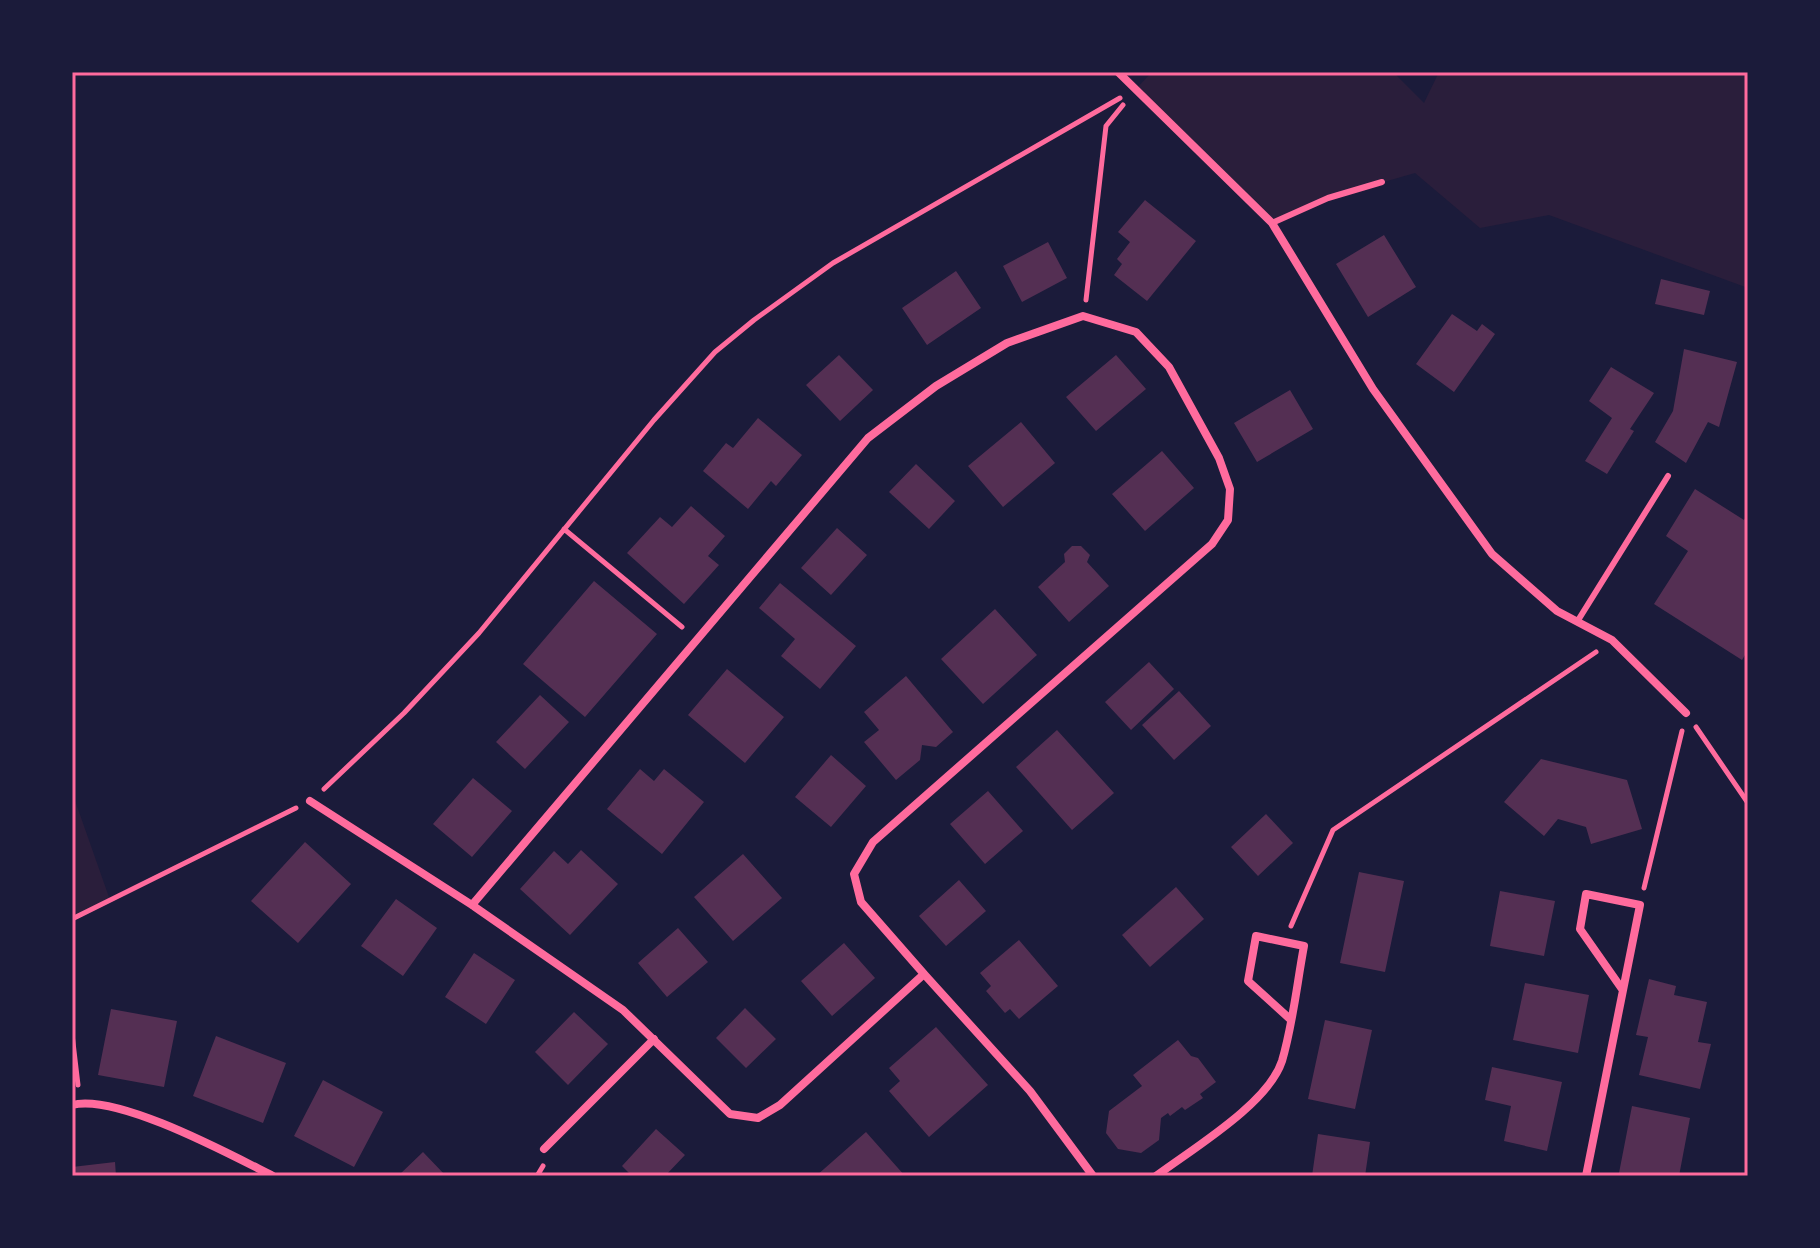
<svg xmlns="http://www.w3.org/2000/svg" width="1820" height="1248" viewBox="0 0 1820 1248" font-family="'Roboto Serif',serif">
<style>
.green{fill:#2a1e3b}
.building{fill:#542f53}
.lines{fill:none;stroke-linecap:round;stroke-linejoin:round}
.path{stroke:#ff6b9d;stroke-width:5}
.service{stroke:#ff6b9d;stroke-width:6}
.minor{stroke:#ff6b9d;stroke-width:8}
.neatline{fill:none;stroke:#ff6b9d;stroke-width:3}
</style>
<rect width="100%" height="100%" fill="#1b1b3a"/>
<!-- green -->
<path class="green" d="M1152,72H1393L1424,103L1439,72H1748V288L1549,215L1480,228L1415,173L1328,198L1272,223L1135,90Z
M72,792L110,900L72,919Z"/>
<!-- building -->
<path class="building" d="M1145,200L1196,241L1147,301L1114,275L1122,264L1117,259L1130,242L1118,232Z
M1384,235L1416,287L1368,317L1336,264Z
M1048,242L1067,278L1022,302L1003,266Z
M956,271L981,308L927,345L902,308Z
M1661,279L1710,291L1704,315L1655,304Z
M1452,314L1477,331L1482,324L1495,334L1454,392L1416,364Z
M1684,349L1737,362L1719,427L1708,422L1686,463L1655,442L1673,411Z
M839,355L873,390L840,421L806,385Z
M1116,355L1146,389L1096,431L1066,397Z
M1611,367L1654,393L1630,429L1634,431L1607,474L1585,461L1612,418L1589,401Z
M1290,390L1313,429L1257,462L1234,423Z
M758,418L802,455L776,486L771,481L748,509L703,471L726,443L733,448Z
M1021,422L1055,463L1003,507L968,466Z
M1162,451L1194,488L1145,531L1112,494Z
M916,464L955,501L929,529L889,492Z
M1695,489L1744,520L1748,513V650L1742,660L1654,604L1688,551L1666,536Z
M691,506L725,536L708,556L719,565L684,604L627,553L660,517L672,527Z
M837,528L867,555L831,595L801,568Z
M1072,546H1081L1090,555L1087,562L1109,586L1069,622L1038,587L1065,562L1064,554Z
M594,581L657,634L585,717L523,664Z
M780,583L856,646L820,689L781,656L795,639L759,608Z
M995,609L1037,655L983,704L941,659Z
M1149,662L1174,689L1131,730L1105,702Z
M727,669L784,717L745,763L688,715Z
M906,676L953,732L936,747L922,745L920,760L896,780L864,742L879,730L864,712Z
M1179,691L1211,726L1174,760L1142,725Z
M540,695L569,722L525,769L496,742Z
M1057,730L1114,793L1072,830L1016,767Z
M831,755L866,786L831,827L795,797Z
M1541,759L1627,780L1642,829L1591,844L1586,827L1558,819L1544,836L1504,802Z
M640,769L654,781L664,769L704,802L662,854L607,809Z
M473,778L512,811L472,857L433,824Z
M988,791L1023,831L985,864L950,824Z
M1266,814L1293,843L1258,876L1231,847Z
M305,842L351,884L298,943L251,901Z
M581,850L618,884L570,935L520,889L554,851L568,864Z
M743,854L782,898L733,941L694,897Z
M1359,872L1404,881L1385,972L1340,963Z
M959,880L986,911L946,946L919,916Z
M1176,887L1204,919L1150,967L1122,935Z
M1500,891L1555,901L1544,956L1490,946Z
M396,899L437,928L403,976L361,946Z
M678,928L708,962L667,997L638,963Z
M1019,940L1058,986L1019,1019L1010,1009L1005,1013L986,991L991,986L980,973Z
M844,943L875,978L832,1016L801,981Z
M474,953L515,980L486,1024L445,997Z
M1649,979L1676,986L1674,995L1707,1002L1698,1042L1711,1044L1700,1089L1639,1075L1648,1037L1636,1035Z
M1525,983L1589,995L1578,1053L1513,1040Z
M745,1008L776,1039L746,1068L716,1038Z
M111,1009L177,1021L164,1087L98,1075Z
M574,1012L608,1044L568,1085L535,1052Z
M1325,1020L1372,1030L1355,1109L1308,1099Z
M936,1027L988,1085L929,1137L889,1091L900,1081L889,1068Z
M216,1036L286,1063L263,1123L193,1096Z
M1178,1040L1191,1056L1198,1058L1216,1082L1200,1094L1203,1098L1185,1110L1182,1107L1170,1116L1168,1113L1161,1118L1159,1140L1141,1153L1118,1149L1106,1133L1109,1111L1142,1086L1133,1075Z
M1492,1067L1562,1082L1547,1151L1504,1141L1511,1106L1485,1100Z
M323,1080L383,1112L354,1167L294,1136Z
M1632,1106L1690,1118L1679,1176H1635L1619,1173Z
M656,1129L685,1155L665,1176H632L622,1166Z
M866,1132L905,1176H816Z
M1318,1134L1370,1142L1365,1176H1312Z
M423,1152L446,1176H398Z
M115,1162L116,1176H72V1167Z"/>
<g class="lines">
<!-- path -->
<path class="path" d="M1086,300L1106,126L1123,105
M564,529L682,627
M1696,727L1748,803
M324,789L404,713L479,633L654,420L715,352L754,320L833,263L1120,98
M1644,888L1682,731
M72,919L296,808
M1291,926L1333,830L1596,652
M72,1034L78,1085
M537,1176L543,1166"/>
<!-- service -->
<path class="service" d="M1272,223L1328,198L1382,182
M1577,622L1668,476"/>
<!-- minor -->
<path class="minor" d="M1118,72L1272,223L1373,389L1492,554L1557,611L1612,640L1686,713
M310,801L472,905L623,1010L730,1114L758,1118L780,1105L924,974L861,902L854,874L873,842L1212,544L1228,520L1230,489L1219,458L1169,367L1136,332L1083,316L1007,343L936,386L868,438L472,905
M924,974L1030,1091L1093,1176
M72,1105C117,1093 231,1155 273,1176
M544,1149L654,1039
M1156,1176C1192,1149 1268,1104 1282,1061C1293,1024 1297,983 1304,946L1256,936L1248,981L1290,1019
M1586,1176L1640,905L1586,894L1580,929L1622,989"/>
</g>
<!-- border -->
<rect width="1820" height="1248" fill="none" stroke="#1b1b3a" stroke-width="148"/>
<rect x="74" y="74" width="1672" height="1100" class="neatline"/>
</svg>
